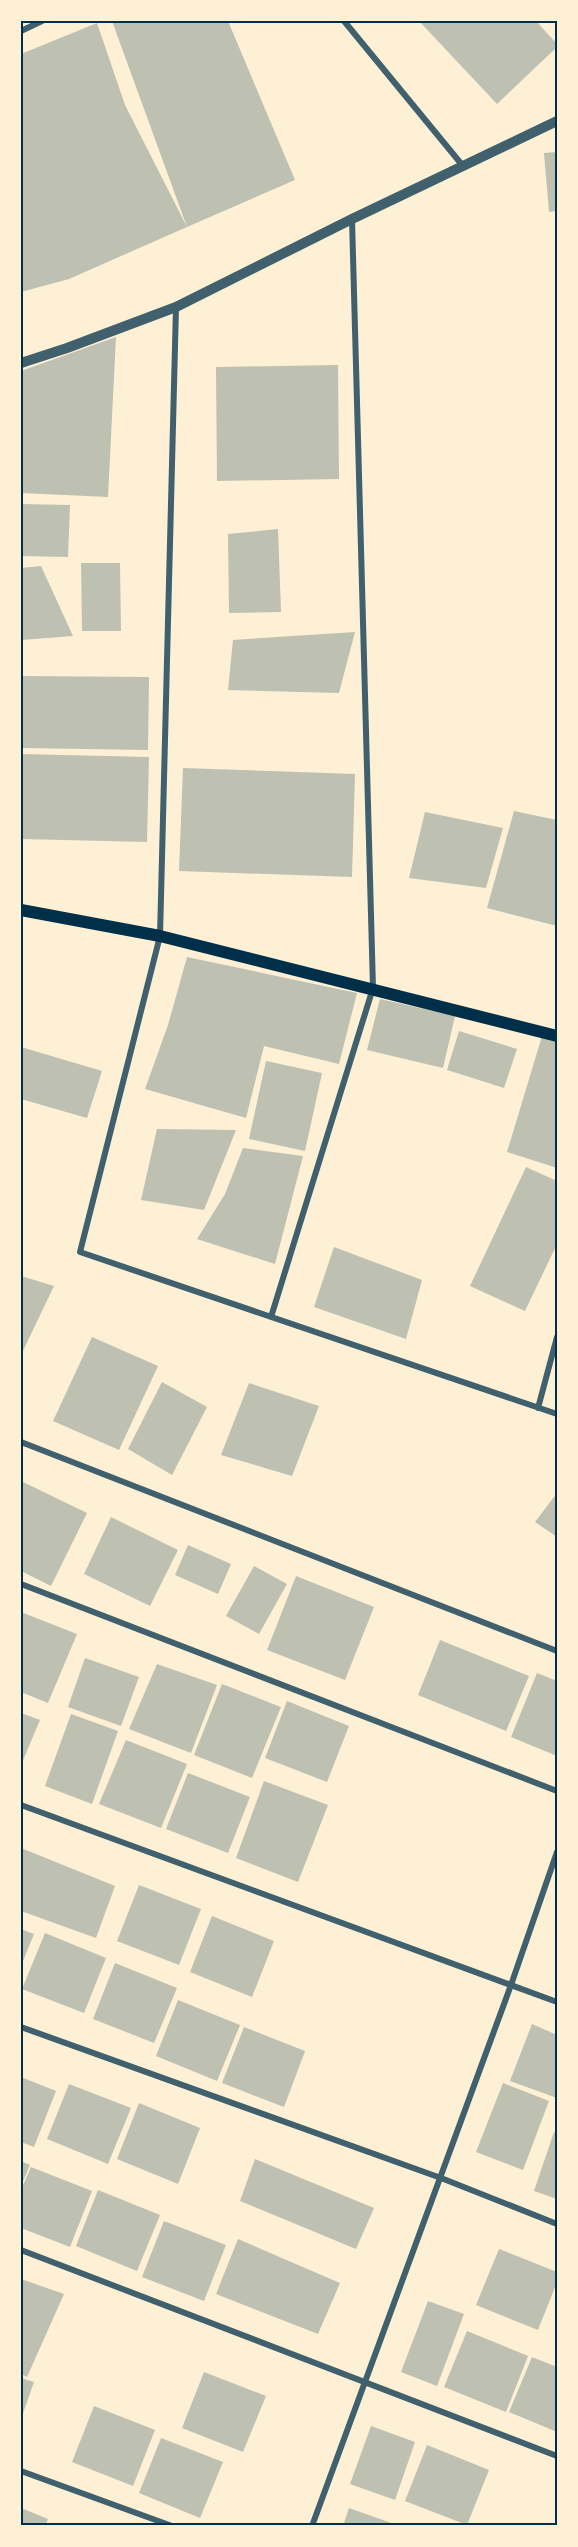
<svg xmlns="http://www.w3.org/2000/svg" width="578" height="2547" viewBox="0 0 578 2547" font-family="Commissioner,sans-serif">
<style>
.building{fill:#bec0b2}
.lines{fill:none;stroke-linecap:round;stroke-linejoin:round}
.minor{stroke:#3f606c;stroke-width:6}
.tertiary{stroke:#3f606c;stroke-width:10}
.secondary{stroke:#003049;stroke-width:12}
.neatline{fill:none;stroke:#003049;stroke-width:2}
</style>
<rect width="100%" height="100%" fill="#fdf0d5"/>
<!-- building -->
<path class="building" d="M112,21H228L295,180L187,227Z
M419,21H536L557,44V47L497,104Z
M97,23L125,105L187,227L69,279L21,292V54Z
M557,152V211L549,212L544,153Z
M116,337L108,497L21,493V371Z
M338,365L339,479L217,481L216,367Z
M21,504L70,505L68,557L21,556Z
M278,529L281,612L229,613L228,534Z
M81,563H120L121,631H82Z
M41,566L73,636L21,640V568Z
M355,632L339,693L228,690L233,640Z
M21,676L149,677L148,750L21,748Z
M21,754L149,757L147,842L21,839Z
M183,768L355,774L352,877L179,871Z
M514,811L557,820V926L487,908Z
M425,812L503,828L486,888L409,878Z
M187,957L357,993L339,1064L264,1046L246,1118L145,1089L168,1025Z
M380,999L455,1016L443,1068L367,1050Z
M459,1031L517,1049L504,1088L447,1070Z
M542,1036L557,1041V1168L507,1152Z
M21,1047L102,1071L87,1118L21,1099Z
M266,1061L322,1073L305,1151L249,1139Z
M157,1129L236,1130L204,1210L141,1200Z
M243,1148L303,1156L275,1264L197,1239L225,1194Z
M526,1167L557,1181V1244L525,1311L470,1286Z
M334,1247L422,1280L406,1339L314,1307Z
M21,1276L54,1286L21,1355Z
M92,1337L158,1366L119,1450L53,1421Z
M162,1382L207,1407L172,1475L128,1449Z
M249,1383L319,1406L292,1476L221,1455Z
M21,1481L87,1513L51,1586L21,1571Z
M557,1493V1537L535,1522Z
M111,1517L178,1550L150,1606L84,1574Z
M188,1545L231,1564L218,1594L175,1575Z
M254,1566L287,1584L259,1634L226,1616Z
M296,1576L374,1607L345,1680L267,1650Z
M21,1612L77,1634L48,1703L21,1692Z
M440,1640L529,1676L506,1731L418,1695Z
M85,1658L139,1677L121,1726L68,1707Z
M157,1664L217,1685L191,1753L129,1729Z
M537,1673L557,1681V1756L511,1737Z
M222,1684L281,1707L252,1778L194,1755Z
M287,1701L349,1726L327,1782L265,1758Z
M21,1713L40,1720L21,1765Z
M71,1714L118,1731L92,1804L45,1786Z
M126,1740L187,1764L161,1828L99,1804Z
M188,1773L250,1797L228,1853L166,1829Z
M264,1781L328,1805L298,1882L236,1858Z
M21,1848L115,1886L96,1938L21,1911Z
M139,1885L201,1909L179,1965L117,1941Z
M212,1916L274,1941L252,1997L190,1972Z
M21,1929L34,1934L21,1966Z
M45,1933L106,1958L84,2013L22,1989Z
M115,1963L177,1988L154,2043L93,2019Z
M178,2000L240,2025L217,2081L156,2056Z
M532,2024L557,2035V2098L510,2081Z
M244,2027L305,2051L284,2107L222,2083Z
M21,2077L56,2091L34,2147L21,2142Z
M503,2083L549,2101L523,2170L476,2152Z
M69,2084L131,2108L108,2164L47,2139Z
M139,2103L200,2128L178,2184L117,2159Z
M554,2132L557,2133V2199L534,2191Z
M255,2159L374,2208L356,2249L240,2201Z
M21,2161L30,2165L21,2186Z
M31,2167L92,2191L70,2247L21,2228V2190Z
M98,2190L160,2215L137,2271L76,2246Z
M164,2221L226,2245L204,2301L142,2277Z
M238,2239L340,2283L318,2334L216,2294Z
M499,2249L557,2272V2282L538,2330L476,2305Z
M21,2279L64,2294L27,2377L21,2374Z
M428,2301L464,2314L437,2386L401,2372Z
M467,2331L528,2356L506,2412L444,2387Z
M532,2357L557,2367V2432L509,2412Z
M204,2372L266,2396L243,2452L182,2428Z
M21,2378L34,2382L21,2419Z
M94,2406L155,2430L133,2486L72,2462Z
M371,2426L415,2442L395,2500L350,2484Z
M161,2438L223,2462L200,2518L139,2493Z
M427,2445L489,2470L467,2525L405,2501Z
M21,2508L48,2519L45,2526H21Z
M349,2508L394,2524L393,2526H343Z"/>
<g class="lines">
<!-- minor -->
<path class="minor" d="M344,21L463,166
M21,31L42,21
M176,307L160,936L80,1252L557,1414
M271,1317L373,988L352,219
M538,1408L557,1337
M21,1442L557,1651
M21,1584L557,1791
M21,1805L557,2002
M21,2027L441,2178L557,2224
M21,2250L557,2456
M21,2471L172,2526
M312,2526L511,1985L557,1852"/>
<!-- tertiary -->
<path class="tertiary" d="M21,363L67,348L176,307L352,219L557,121"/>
<!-- secondary -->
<path class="secondary" d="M21,910L160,936L557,1036"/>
</g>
<!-- border -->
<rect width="578" height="2547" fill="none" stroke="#fdf0d5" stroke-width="45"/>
<rect x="22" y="22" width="534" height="2502" class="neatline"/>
</svg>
